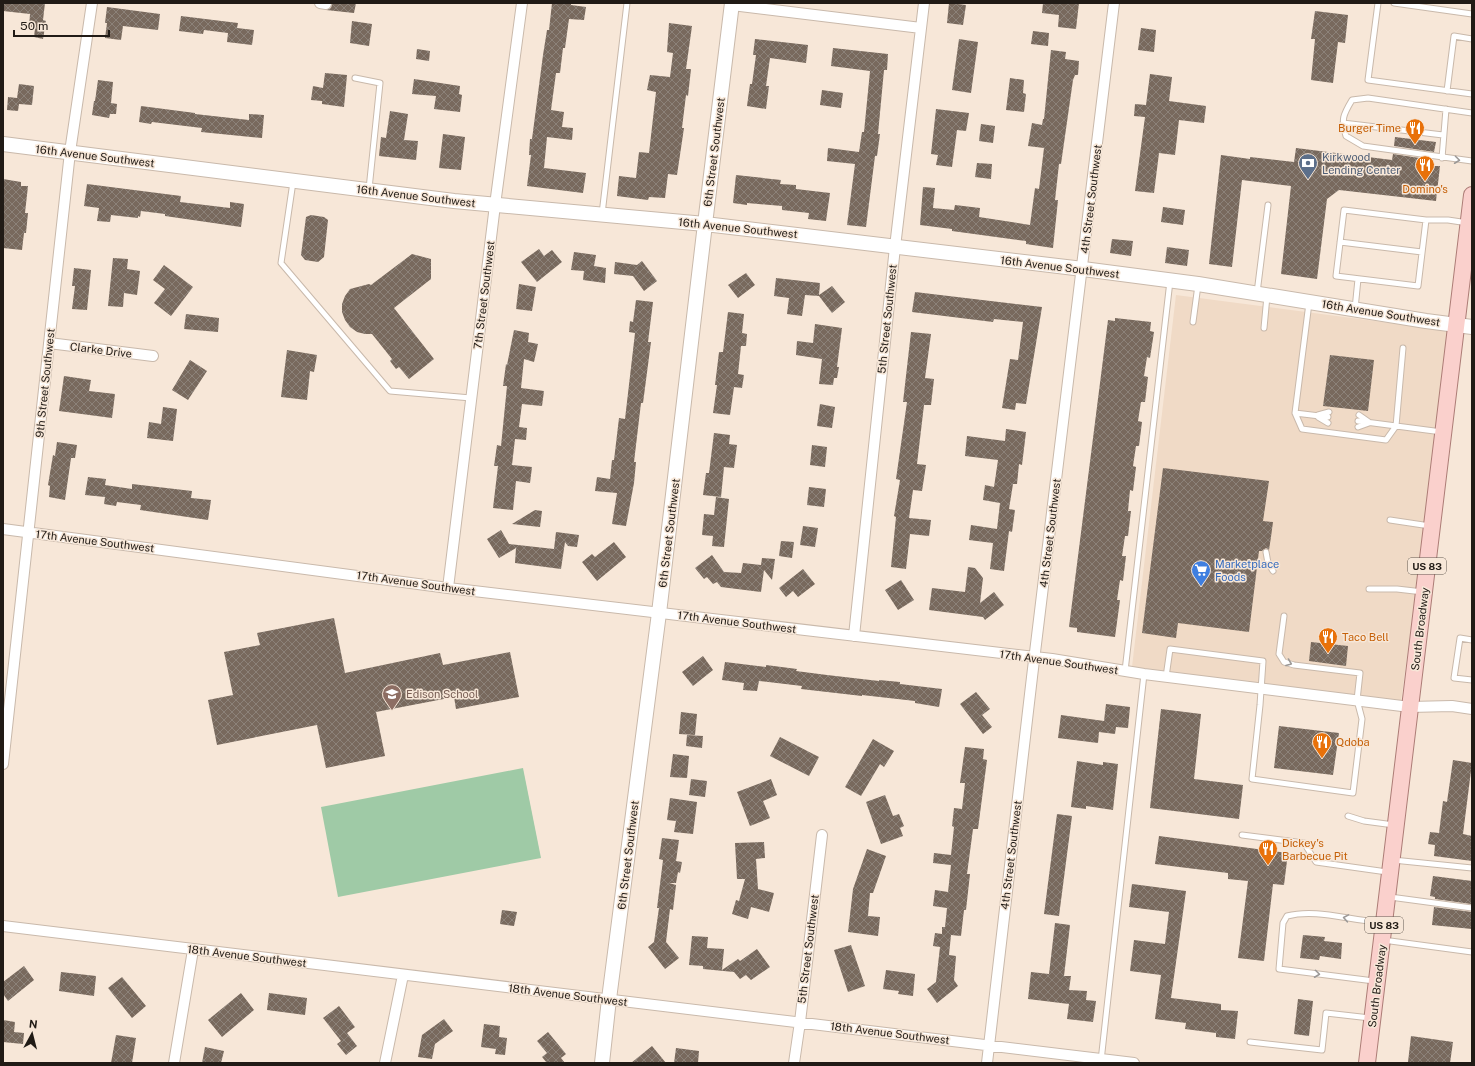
<svg xmlns="http://www.w3.org/2000/svg" width="1475" height="1066" viewBox="0 0 1475 1066" font-family="'Public Sans',sans-serif">
<style>
.built{fill:#f0dac6}
.pitch{fill:#9fcaa6}
.building{fill:url(#building-cross-hatch)}
.lines{fill:none;stroke-linecap:round;stroke-linejoin:round}
.lane-casing{stroke:#c9b9ab;stroke-width:7}
.street-casing{stroke:#c9b9ab;stroke-width:12}
.secondary-casing{stroke:#c9b9ab;stroke-width:16}
.primary-casing{stroke:#ac7c76;stroke-width:18}
.lane{stroke:#fff;stroke-width:5}
.street{stroke:#fff;stroke-width:10}
.secondary{stroke:#fff;stroke-width:14}
.primary{stroke:#fad0cc;stroke-width:16}
.oneway{stroke:#9b9896}
.labels{text-anchor:middle;stroke-width:3;stroke-linejoin:round;paint-order:stroke}
.shield{fill:#f7e7d8;stroke:#615850;stroke-width:1}
.shield-label{font-size:10px;font-weight:bold;fill:#211b16}
.food-label{font-size:11px;fill:#c56008;stroke:#f7e7d8;text-anchor:start}
.street-label{font-size:11px;fill:#211b16;stroke:#f7e7d8}
.service-label{font-size:11px;fill:#4e5e75;stroke:#f7e7d8;text-anchor:start}
.shop-label{font-size:11px;fill:#366cbe;stroke:#f7e7d8;text-anchor:start}
.education-label{font-size:11px;fill:#785e54;stroke:#f7e7d8;text-anchor:start}
</style>
<defs>
<pattern id="building-cross-hatch" width="8" height="8" patternUnits="userSpaceOnUse"><rect width="8" height="8" fill="#78695d"/><path d="M0 0l8 8M0 8l8-8" fill="none" stroke="#8c8279"/></pattern>
</defs>
<rect width="100%" height="100%" fill="#f7e7d8"/>
<!-- built -->
<path class="built" d="M1176,295L1451,331L1401,701L1132,667Z"/>
<!-- pitch -->
<path class="pitch" d="M523,768L541,858L338,897L321,807Z"/>
<!-- building -->
<path class="building" d="M3,3H45L43,20L46,21L43,39L34,37L35,28L29,27L30,14L3,11Z
M332,3H356L354,13L326,10L331,8Z
M552,3H571V5L586,7L584,20L569,19L565,48H563L560,73H556L551,110L564,112L562,127L573,128L572,140L547,137L544,168L586,173L583,193L527,186L531,155H529L530,139H532L543,55L547,30H549Z
M949,3L966,5L963,25L947,23Z
M1043,3H1079L1076,29L1058,27L1059,15L1042,13Z
M107,7L160,14L158,30L123,26L121,40L105,38L107,23H105Z
M1315,11L1348,15L1345,43L1338,42L1333,83L1311,80L1315,39H1311Z
M181,16L238,23L237,28L254,30L252,45L227,42L228,33L204,30L203,34L179,31Z
M352,21L372,24L369,46L350,43Z
M669,23L692,26L686,69H691L688,96L686,95L682,128H684L677,175L668,174L665,198L649,197L648,200L617,196L619,176L636,178L639,152L649,153L656,92L647,90L650,75L670,77L673,53L667,52Z
M1141,28L1156,30L1154,52L1138,50Z
M1033,31L1049,33L1048,46L1031,44Z
M755,39L808,45L806,63L770,58L766,86H769L766,109L747,106L750,84H752L756,55H753Z
M959,39L978,42L971,93L952,90Z
M833,48L888,54L887,70H884L878,134H880L877,156H875L866,227L847,225L855,164L827,161L828,148L859,152L862,132H864L870,71L831,66Z
M417,49L430,51L429,61L416,59Z
M1051,50L1066,52L1065,59L1079,61L1078,75H1075L1073,80L1061,164H1059L1055,200H1058L1053,248L1026,244V241L952,231V229L920,225L923,187L935,188L933,208L954,210L955,205L980,208L979,217L1030,225L1035,188L1039,189L1044,148L1028,146L1032,123L1042,125L1043,119H1044Z
M325,73L347,75L344,107L322,104V101L311,100L313,86L323,88Z
M1150,74L1172,77L1169,101L1206,106L1204,123L1179,120L1175,155L1159,153L1154,193L1135,191L1145,117L1134,116L1135,104L1146,105Z
M1010,78L1024,80L1023,93L1026,94L1024,112L1006,110Z
M414,79L460,86L459,94L462,95L460,112L434,109L436,96L412,94Z
M98,80L113,82L111,103L117,104L116,114H110L109,118L92,115L94,101H95Z
M19,84L34,86L32,105L19,104L18,111L7,110L8,97L17,98Z
M822,90L843,93L841,108L820,105Z
M141,106L195,113V114L249,120V114L264,115L262,138L201,132L202,128L152,122L151,124L139,122Z
M936,109L969,113L966,131L957,130L952,167L936,165L938,155L931,154Z
M390,111L408,114L404,140L418,141L416,160L379,156L381,137L386,138Z
M981,124L995,126L993,143L979,141Z
M443,134L465,137L461,170L439,168Z
M1395,137L1436,142L1434,152L1394,146Z
M1296,148L1392,160L1393,154L1433,160V166H1440L1436,201L1339,190L1327,199L1317,279L1281,274L1291,186L1242,180L1232,267L1209,264L1221,155L1250,159V157L1294,162Z
M977,163L992,164L991,179L975,177Z
M736,175L781,180L780,184L796,185V189L830,193L826,221L808,219L809,213L782,210V206L747,203V205L733,203Z
M3,179L21,182V186H28L25,213H28L26,233H24L22,250L3,248Z
M87,184L181,196L180,202L230,208V202L244,204L241,227L165,216V214L141,211L140,217L138,216V218L111,215L110,222L97,221L99,208L84,206Z
M1163,207L1185,210L1183,225L1161,222Z
M311,215L324,217L328,220L324,257L318,262L305,260L301,255L306,217Z
M1112,239L1133,241L1131,256L1110,253Z
M1167,247L1189,250L1187,266L1165,263Z
M539,249L544,256L552,250L562,262L537,282L521,262Z
M574,252L596,255L594,266L606,268L605,283L583,280L584,271L571,270Z
M412,254L431,259V279L394,308L434,359L409,379L399,367L396,369L390,361L392,359L372,334H365L357,332L350,327L345,320L342,312V304L345,296L350,289L369,284L371,285Z
M113,258L128,259L127,269L140,271L137,295L124,293L123,307L108,306Z
M642,261L657,281L644,291L633,276L614,274L615,262L637,265Z
M164,265L193,287L171,316L154,303L165,289L153,280Z
M74,268L91,270L87,310L72,309L75,286H72Z
M746,273L755,285L738,298L728,285Z
M776,278L820,283L819,295L832,286L845,302L832,313L819,296L805,295L802,316L787,314L789,298L774,296Z
M519,284L536,287L532,311L516,309Z
M915,292L1042,307L1026,404L1016,403L1015,410L1002,408L1010,359L1018,360L1023,322L994,319L993,322L912,312Z
M636,300L653,302L648,342H651L643,403H641L634,462H636L634,483L626,526L612,524L617,493L595,491L597,477L610,479L612,460H614L619,418L625,419L635,333L629,332L630,321L633,322Z
M728,312L744,314L742,333L747,334L746,346H741L738,374L744,375L742,388L734,387L730,415L713,413L717,385H715L719,352H723Z
M186,314L219,318L218,332L184,329Z
M1115,318L1151,322L1150,331L1154,332L1150,358L1147,357L1144,376L1148,377L1145,402H1141L1138,421L1142,422L1139,446H1136L1133,466L1136,467L1133,491L1130,490L1128,511H1131L1128,536H1125L1122,556H1126L1123,581L1120,580L1117,600H1120L1115,637L1077,632V628L1069,627L1108,320L1115,321Z
M815,324L842,328L837,367H839L837,378H834L833,385L819,384L822,359L796,355L797,341L813,343Z
M514,330L529,333L528,342L538,344L534,362L524,359L521,388L544,391L542,406L522,404L519,427L527,428L526,440L515,439L512,465L532,467L530,483L516,481L513,510L493,508L498,466H494L497,445L501,446L507,386H503L506,364L507,365Z
M911,332L931,334L925,378L934,379L931,405H924L917,464L926,465L922,491L913,490L909,518L931,520L929,536L910,534L906,569L891,567L896,517L894,516L900,480L896,479L907,402H903Z
M287,350L317,355L314,372L310,371L307,400L281,397Z
M1330,355L1374,360L1368,411L1323,406Z
M190,360L207,371L188,400L172,390Z
M64,376L91,380L89,391L115,394L112,418L59,411Z
M820,404L835,407L832,428L817,426Z
M163,407L177,409L173,441L147,438L149,422L161,424Z
M1006,429L1026,432L1022,465L1019,464L1017,484H1013L1009,509L1015,510L1012,532L1009,531L1004,571L990,569L993,543L969,540L971,525L997,529L1000,503L983,500L985,485L994,487L998,460L965,456L967,436L1005,441Z
M714,433L730,435L729,444L737,445L734,468L724,467L721,497L703,495L706,473H709Z
M57,442L77,445L75,458H71L65,500L49,497L50,486L48,485L53,455L55,456Z
M812,445L827,447L825,467L810,465Z
M1163,468L1269,481L1263,521L1273,522L1271,537L1269,550L1266,548L1262,551H1259L1249,632L1178,623L1176,638L1142,633Z
M88,477L106,479L105,485L132,489V484L192,491L191,498L211,500L208,520L140,510L141,505L117,502L116,506L104,504L105,497L85,495Z
M809,487L826,489L824,507L807,505Z
M716,497L729,499L724,547L712,546L713,536L702,535L704,514L714,515Z
M535,510L542,511L540,527L512,524Z
M803,526L818,528L815,547L800,545Z
M501,530L509,544L554,549L556,532L579,535L577,547L568,546L565,542L561,569L515,563L516,548L499,558L487,539Z
M781,541L794,542L792,558L779,556Z
M614,542L626,557L597,581L582,562L592,554L595,557Z
M712,555L724,572L741,573L743,563L761,565L762,558L775,559L772,580L764,570L761,592L721,587L717,582L713,584L707,577L704,579L695,568Z
M968,567L975,568L983,578L980,603L994,592L1004,605L985,620L983,617L929,610L932,588L965,592Z
M803,569L815,584L798,597L793,591L786,597L779,588Z
M901,580L914,600L898,610L885,590Z
M334,618L345,673L440,653L443,665L510,652L519,697L456,709L454,697L376,712L385,756L326,768L317,725L217,745L208,700L233,695L224,652L260,645L257,633Z
M1311,642L1348,646L1346,666L1309,661Z
M703,656L713,670L693,686L682,672Z
M725,662L766,667V665L797,669L796,671L827,675L879,681V680L900,682V684L942,689L939,707L915,703V701L862,695V696L801,689L802,686L759,681L757,691L743,690L744,683L722,680Z
M976,692L990,709L982,715L992,727L983,734L960,704Z
M1106,704L1130,707L1128,728L1116,727L1115,734L1099,732L1098,743L1058,738L1061,715L1104,721Z
M1161,709L1201,714L1194,779L1243,785L1239,819L1150,808Z
M681,712L697,714L695,735L679,734Z
M1279,726L1339,733L1333,775L1274,768Z
M687,735L703,736L702,748L686,746Z
M780,737L819,757L809,776L770,756Z
M873,739L894,751L884,767L880,764L861,796L845,787Z
M965,747L984,749L983,759L987,760L978,829H973L967,874H970L966,910H964L961,936L951,935L949,955L956,956L954,980L958,986L937,1003L927,989L936,982L940,947L933,946L935,933L942,934V927H945L947,908L933,906L935,890L948,892L951,865L933,863L934,853L951,855L954,827L952,826L954,808L962,809L965,783H960Z
M673,754L689,756L687,778L670,777Z
M1453,760L1472,763L1463,834L1472,836V861L1434,856L1435,845L1428,844L1430,832L1439,833L1443,801L1447,802Z
M1077,761L1103,765V762L1118,764L1113,810L1086,806V809L1071,807Z
M691,779L707,781L705,797L689,795Z
M771,779L777,795L763,801L770,818L750,826L737,792Z
M885,795L893,816L899,814L904,826L900,828L903,836L881,844L866,802Z
M670,798L697,802L693,834L674,832L676,821L667,820Z
M1057,814L1072,816L1059,916L1044,914Z
M1159,836L1288,853L1284,885L1273,884L1264,961L1238,958L1248,881L1228,879V873L1155,864Z
M662,838L679,840L676,861L682,862L680,873L678,872L676,883H669L676,885L673,910L670,909L666,942L679,958L665,969L648,947L654,942L659,908H657L663,860L659,859Z
M764,842L765,858L756,859L758,889L774,893L769,912L751,907L748,919L732,914L736,900L739,901L745,879H737L735,843Z
M867,849L886,856L873,893H870L868,916L880,917L878,936L848,932L853,889Z
M1433,876L1472,881L1471,904L1435,899V897L1430,896Z
M1132,884L1186,891L1171,998L1221,1004V1010L1238,1011L1235,1039L1216,1037V1033L1185,1029L1186,1023L1155,1019L1161,975L1130,971L1134,940L1165,944L1169,912L1129,907Z
M1434,907L1472,912V929L1432,925Z
M502,910L517,912L514,926L500,924Z
M1055,923L1070,925L1064,976H1071L1069,990L1087,991L1086,1000L1096,1001L1093,1022L1067,1019L1069,1004L1028,999L1031,972L1049,974Z
M1303,935L1325,937L1324,941L1342,943L1341,959L1320,956L1319,960L1300,958Z
M692,936L708,937L707,948L724,949L722,970L738,959L740,961L757,949L770,967L751,980L746,975L740,979L734,972L703,969V966L689,965Z
M851,945L865,986L848,992L834,950Z
M24,966L34,980L8,1001L3,994V982Z
M886,970L915,974L913,996L898,994L899,991L883,989Z
M61,972L96,976L94,996L59,991Z
M122,977L146,1006L132,1018L108,988Z
M241,993L254,1010L222,1037L208,1020Z
M269,993L307,998L305,1015L267,1010Z
M1298,999L1313,1001L1309,1036L1294,1034Z
M339,1006L355,1027L347,1033L357,1046L346,1055L337,1044L341,1041L323,1018Z
M444,1019L453,1031L435,1044L432,1059L418,1057L422,1035Z
M3,1020L15,1022L14,1032L24,1033L23,1044L3,1042Z
M484,1024L500,1026L499,1037L507,1038L505,1055L495,1054L496,1049L481,1047Z
M548,1032L566,1054L561,1058L565,1063H547L542,1057L547,1053L537,1041Z
M116,1035L136,1038L132,1063H111Z
M1411,1036L1453,1042L1450,1063L1408,1062Z
M652,1046L666,1063H631Z
M205,1047L224,1051L221,1063H202Z
M676,1048L699,1051L698,1063H674Z"/>
<g class="lines">
<!-- lane casing -->
<g class="lane-casing">
<path id="lane" d="M1378,3L1368,80L1472,94
M1394,3L1472,14
M355,78L380,83L369,189
M1447,91L1454,36L1472,39
M1472,113L1368,98L1352,100C1343,115 1341,119 1346,136L1363,146L1472,161
M1343,123L1443,135
M1442,158L1446,109
M293,182L281,263L390,391L471,398
M602,214L627,3
M1426,220L1418,286L1336,276L1344,210L1426,220H1448L1468,223
M1340,242L1422,252
M1257,293L1268,205
M1309,303L1295,413L1302,429L1386,440L1396,426L1403,348
M1355,309L1358,279
M1193,322L1198,285
M1264,328L1267,296
M1295,413L1328,417
M1318,415L1329,412
M1359,415L1369,422
M1318,417L1328,423
M1358,421L1442,432
M1358,427L1369,423
M1390,520L1430,526
M1266,552L1268,563L1273,571
M1369,589H1397L1423,592
M1472,640L1460,638L1454,678L1472,680
M1125,671L1170,281
M1166,677L1170,649L1263,661L1260,705L1252,779L1353,793L1362,719L1357,700L1360,673L1294,665L1284,662L1279,654L1284,616
M1348,816L1364,821L1394,825
M1242,835L1304,843L1316,862L1387,872
M1393,860L1472,868
M1390,897L1472,908
M1383,940L1472,952
M1374,981L1279,969L1283,923L1287,916C1317,908 1350,921 1381,922
M1250,1042L1322,1050L1326,1013L1370,1018
M1101,1061L1144,674"/>
</g>
<!-- street casing -->
<g class="street-casing">
<path id="street" d="M320,3L326,4V3
M732,5L921,28
M49,343L153,356
M3,529L448,588L1052,659L1144,674L1410,707L1452,706L1472,709
M448,588L495,205L522,3
M854,636L895,247L924,3
M3,764L70,152L92,3
M3,926L1134,1063
M174,1063L193,950
M385,1063L403,975
M794,1063L800,1022L822,835
M987,1063L1032,677L1114,3"/>
</g>
<!-- secondary casing -->
<g class="secondary-casing">
<path id="secondary" d="M3,144L454,201L705,224L1083,269L1198,284L1426,321L1472,327
M602,1063L609,999L659,613L705,224L732,3"/>
</g>
<!-- primary casing -->
<g class="primary-casing">
<path id="primary" d="M1367,1063L1472,195"/>
</g>
<!-- lane -->
<use href="#lane" class="lane"/>
<!-- street -->
<use href="#street" class="street"/>
<!-- secondary -->
<use href="#secondary" class="secondary"/>
<!-- primary -->
<use href="#primary" class="primary"/>
</g>
<!-- one-way arrows -->
<defs><path id="oneway-chevron" d="M-2-3.5L2.5 0L-2 3.5" fill="none" stroke-width="1.6" stroke-linecap="round" stroke-linejoin="round"/></defs>
<g class="oneway">
<use href="#oneway-chevron" transform="translate(1457 160) rotate(7)"/>
<use href="#oneway-chevron" transform="translate(1289 663) rotate(21)"/>
<use href="#oneway-chevron" transform="translate(1346 918) rotate(-170)"/>
<use href="#oneway-chevron" transform="translate(1317 974) rotate(7)"/>
</g>
<!-- icons -->
<defs>
<g id="restaurant-pin" transform="scale(1)"><path d="M0 17L-7.5 6A9.5 9.5 0 1 1 7.5 6Z" fill="#e8710a" stroke="#f7e7d8"/><path d="M-5-6h1v4h1v-4h1v4h1v-4h1v5L-1.5 .5V6h-2V.5L-5-1ZM5-6V6H3V1.5H1.5Q1.5-4 5-6Z" fill="#fff"/></g>
<g id="bank-pin" transform="scale(1)"><path d="M0 17L-7.5 6A9.5 9.5 0 1 1 7.5 6Z" fill="#5c6f8a" stroke="#f7e7d8"/><path d="M-6-4H6V4H-6ZM0-2.3a2.3 2.3 0 1 0 0 4.6a2.3 2.3 0 1 0 0-4.6Z" fill="#fff"/></g>
<g id="supermarket-pin" transform="scale(1)"><path d="M0 17L-7.5 6A9.5 9.5 0 1 1 7.5 6Z" fill="#3f7fe0" stroke="#f7e7d8"/><path d="M-6-5.5h2.5l.6 2H6L4.5 2H-2.5L-4.4-4H-6ZM-1.5 3.2a1.3 1.3 0 1 0 .1 0ZM3 3.2a1.3 1.3 0 1 0 .1 0Z" fill="#fff"/></g>
<g id="school-pin" transform="scale(1)"><path d="M0 17L-7.5 6A9.5 9.5 0 1 1 7.5 6Z" fill="#8d6e63" stroke="#f7e7d8"/><path d="M0-5L7-2L0 1L-7-2ZM-4 1L0 2.5L4 1V4Q0 6-4 4Z" fill="#fff"/></g>
</defs>
<g fill-rule="evenodd">
<use href="#restaurant-pin" x="1415" y="128"/>
<use href="#bank-pin" x="1308" y="163"/>
<use href="#restaurant-pin" x="1425" y="165"/>
<use href="#supermarket-pin" x="1201" y="570"/>
<use href="#restaurant-pin" x="1328" y="637"/>
<use href="#school-pin" x="392" y="694"/>
<use href="#restaurant-pin" x="1322" y="742"/>
<use href="#restaurant-pin" x="1268" y="849"/>
</g>
<g class="labels">
<!-- shield labels -->
<g class="shield">
<rect x="1408" y="558" width="38" height="16" rx="3"/>
<rect x="1365" y="917" width="38" height="16" rx="3"/>
</g>
<g class="shield-label">
<text x="1427" y="570">US 83</text>
<text x="1384" y="929">US 83</text>
</g>
<!-- food labels -->
<g class="food-label">
<text x="1401" y="132" text-anchor="end">Burger Time</text>
<text x="1425" y="193" text-anchor="middle">Domino's</text>
<text x="1342" y="641">Taco Bell</text>
<text x="1336" y="746">Qdoba</text>
<text x="1282" y="847">Dickey's<tspan x="1282" dy="13">Barbecue Pit</tspan></text>
</g>
<!-- street labels -->
<g class="street-label">
<text transform="translate(714 152) rotate(-83)" y="4">6th Street Southwest</text>
<text transform="translate(95 156) rotate(7)" y="4">16th Avenue Southwest</text>
<text transform="translate(416 196) rotate(7)" y="4">16th Avenue Southwest</text>
<text transform="translate(1091 199) rotate(-83)" y="4">4th Street Southwest</text>
<text transform="translate(738 228) rotate(6)" y="4">16th Avenue Southwest</text>
<text transform="translate(1060 267) rotate(7)" y="4">16th Avenue Southwest</text>
<text transform="translate(484 295) rotate(-83)" y="4">7th Street Southwest</text>
<text transform="translate(1381 313) rotate(9)" y="4">16th Avenue Southwest</text>
<text transform="translate(887 319) rotate(-84)" y="4">5th Street Southwest</text>
<text transform="translate(101 350) rotate(7)" y="4">Clarke Drive</text>
<text transform="translate(45 383) rotate(-84)" y="4">9th Street Southwest</text>
<text transform="translate(669 533) rotate(-83)" y="4">6th Street Southwest</text>
<text transform="translate(1050 533) rotate(-83)" y="4">4th Street Southwest</text>
<text transform="translate(95 541) rotate(7)" y="4">17th Avenue Southwest</text>
<text transform="translate(416 583) rotate(8)" y="4">17th Avenue Southwest</text>
<text transform="translate(737 622) rotate(7)" y="4">17th Avenue Southwest</text>
<text transform="translate(1420 629) rotate(-83)" y="4">South Broadway</text>
<text transform="translate(1059 662) rotate(8)" y="4">17th Avenue Southwest</text>
<text transform="translate(628 855) rotate(-83)" y="4">6th Street Southwest</text>
<text transform="translate(1011 855) rotate(-83)" y="4">4th Street Southwest</text>
<text transform="translate(808 949) rotate(-83)" y="4">5th Street Southwest</text>
<text transform="translate(247 956) rotate(7)" y="4">18th Avenue Southwest</text>
<text transform="translate(1377 986) rotate(-83)" y="4">South Broadway</text>
<text transform="translate(568 995) rotate(7)" y="4">18th Avenue Southwest</text>
<text transform="translate(890 1033) rotate(7)" y="4">18th Avenue Southwest</text>
</g>
<!-- service labels -->
<g class="service-label">
<text x="1322" y="161">Kirkwood<tspan x="1322" dy="13">Lending Center</tspan></text>
</g>
<!-- shop labels -->
<g class="shop-label">
<text x="1215" y="568">Marketplace<tspan x="1215" dy="13">Foods</tspan></text>
</g>
<!-- education labels -->
<g class="education-label">
<text x="406" y="698">Edison School</text>
</g>
</g>
<!-- border -->
<rect width="1475" height="1066" fill="none" stroke="#211b16" stroke-width="8"/>
<!-- north arrow -->
<g transform="translate(32 1034) rotate(7)" stroke="#f7e7d8" stroke-width="3" paint-order="stroke">
<path d="M0-3L7 15L0 10L-7 15Z" fill="#211b16"/>
<text y="-6" font-size="11" font-weight="bold" text-anchor="middle" fill="#211b16">N</text>
</g>
<!-- scale -->
<path d="M14 30v6h95v-6" fill="none" stroke="#211b16" stroke-width="2"/>
<text x="20" y="30" font-size="12" fill="#211b16" stroke="#f7e7d8" stroke-width="3" paint-order="stroke">50 m</text>
</svg>
